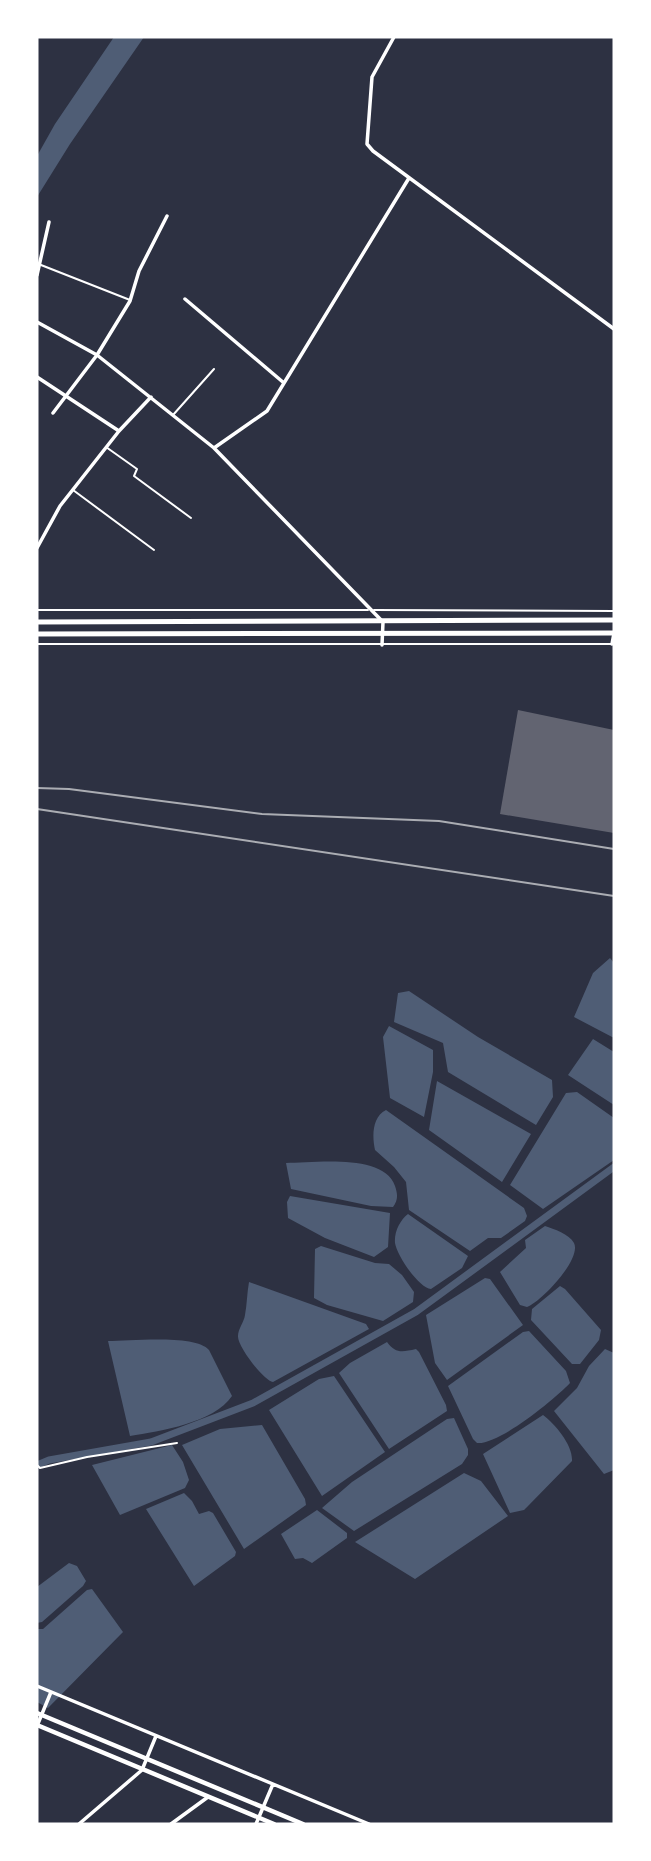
<svg xmlns="http://www.w3.org/2000/svg" width="651" height="1861" viewBox="0 0 651 1861" font-family="Raleway,sans-serif">
<style>
.water{fill:#4f5d75}
.lines{fill:none;stroke-linecap:round;stroke-linejoin:round}
.canal{stroke:#4f5d75;stroke-width:7}
.building{fill:#626471}
.service{stroke:#fff;stroke-width:2}
.minor{stroke:#fff;stroke-width:3.5}
.tertiary{stroke:#fff;stroke-width:4.5}
.primary{stroke:#fff;stroke-width:5}
.rail{stroke:#abadb3;stroke-width:2}
</style>
<rect width="100%" height="100%" fill="#2d3142"/>
<!-- water -->
<path class="water" d="M114,37H144L70,144L37,197V156L55,124Z
M610,958L614,963V1038L574,1017L593,973Z
M409,991L478,1037L552,1080L553,1097L536,1125L448,1072L443,1043L394,1022L398,993Z
M389,1026L433,1050V1072L424,1117L390,1098L383,1037Z
M593,1039L614,1052V1105L568,1075Z
M437,1081L531,1134L502,1182L429,1130Z
M577,1092L614,1118V1160L543,1209L510,1185L566,1093Z
M386,1110L524,1208L527,1216L525,1221L501,1238H488L470,1251L409,1210L406,1182L394,1167L375,1150C372,1136 372,1117 386,1110Z
M286,1163C314,1163 384,1153 395,1186C398,1195 398,1200 393,1207L371,1206L291,1189Z
M290,1196L390,1213L388,1247L374,1257L325,1238L288,1218L287,1202Z
M408,1214L468,1256L462,1268L431,1289C419,1288 397,1256 395,1243C394,1232 400,1220 408,1214Z
M545,1226C554,1229 569,1234 574,1243C582,1259 541,1302 527,1307L520,1305L500,1272L526,1248L525,1240Z
M321,1246L375,1263L389,1264L402,1275L414,1292L413,1302L383,1321L327,1305L314,1298L315,1249Z
M485,1278L490,1279L523,1325L447,1380L435,1363L426,1315Z
M249,1282L366,1324L369,1329L273,1382C264,1381 237,1346 238,1336C238,1329 244,1322 245,1315C247,1304 247,1293 249,1282Z
M560,1286L565,1289L601,1330L599,1340L580,1364H572L531,1320L532,1309Z
M529,1331L566,1371L570,1383C555,1399 499,1445 477,1443L473,1439L448,1386L523,1332Z
M108,1341C130,1341 196,1334 209,1350L232,1396C214,1423 160,1431 130,1436Z
M387,1342C396,1354 402,1352 416,1349L419,1352L446,1405L447,1411L389,1449L339,1373L350,1363Z
M605,1349L614,1353V1470L604,1474L554,1411L577,1388L589,1366Z
M334,1376L385,1452L322,1496L269,1410L319,1379Z
M543,1415C555,1424 573,1445 572,1461L529,1505L524,1510L510,1513L483,1454Z
M454,1418L468,1449V1455L462,1464L354,1531L322,1508L352,1482L447,1419Z
M262,1425L305,1499L306,1505L244,1549L182,1445L220,1429Z
M172,1445L183,1462L189,1480L185,1488L120,1515L92,1465Z
M464,1473L481,1481L508,1516L415,1579L355,1542Z
M184,1493L192,1501L199,1514L209,1511L213,1513L236,1552L235,1556L194,1586L146,1509Z
M317,1510L347,1533V1538L312,1563L303,1558L295,1559L281,1534Z
M69,1563L77,1566L86,1581L83,1586L42,1622L37,1623V1587Z
M92,1589L123,1632L48,1708L37,1702V1629H43L87,1590Z"/>
<g class="lines">
<!-- canal -->
<path class="canal" d="M37,1465L49,1460L151,1442L253,1403L416,1312L614,1167"/>
</g>
<!-- building -->
<path class="building" d="M518,710L614,730V833L500,814Z"/>
<g class="lines">
<!-- service -->
<path class="service" d="M41,265L130,300
M173,415L214,369
M106,447L137,469L134,476L191,518
M73,490L154,550
M37,610H368
M374,610L614,611
M37,644H614
M37,1465L40,1468L87,1457L177,1443"/>
<!-- minor -->
<path class="minor" d="M394,37L372,77L367,144L373,151L614,329
M37,275L49,222
M185,299L284,383
M37,322L97,355L214,448L383,622L382,645
M37,377L119,431
M53,413L97,355L130,301L139,271L167,216
M214,448L267,411L409,178
M37,548L60,506L119,431L151,397
M612,644L614,633
M37,1686L369,1824
M37,1726L51,1692
M79,1824L142,1770L156,1736
M171,1824L208,1797
M256,1824L273,1784"/>
<!-- tertiary -->
<path class="tertiary" d="M37,1713L303,1824
M37,1725L274,1824"/>
<!-- primary -->
<path class="primary" d="M37,622L614,620
M37,634L614,633"/>
<!-- rail -->
<path class="rail" d="M37,788L69,789L262,814L439,821L614,849
M37,809L614,896"/>
</g>
<!-- border -->
<rect width="651" height="1861" fill="none" stroke="#ffffff" stroke-width="77"/>
</svg>
